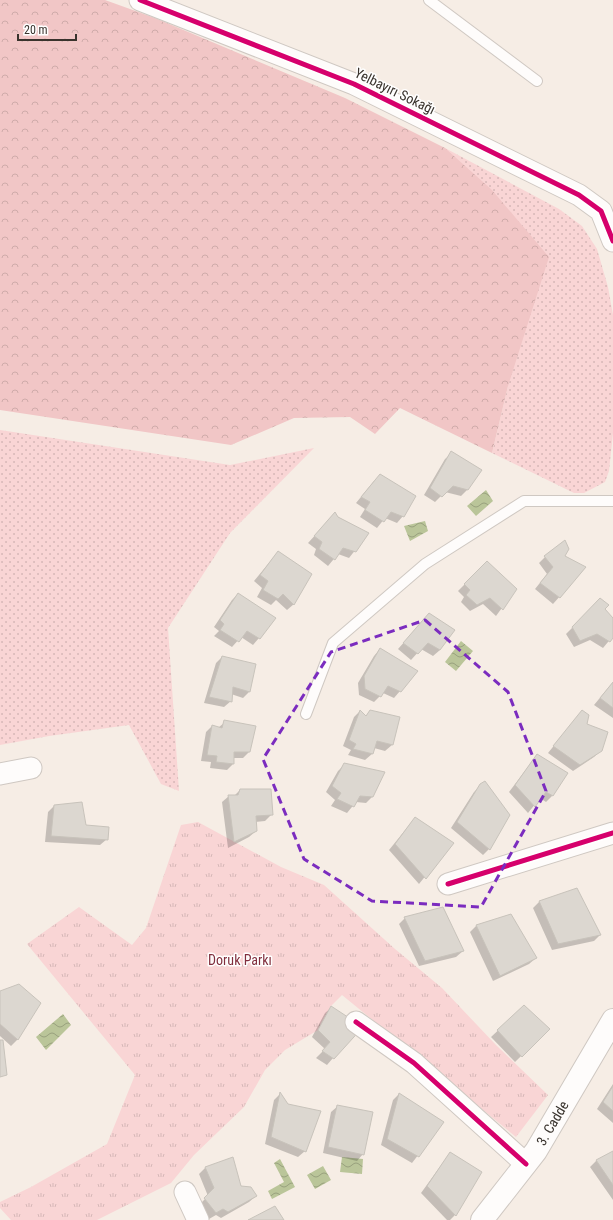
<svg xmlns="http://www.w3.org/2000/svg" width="613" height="1220" viewBox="0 0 613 1220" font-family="'Roboto Condensed',sans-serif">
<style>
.grass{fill:url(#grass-dots)}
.forest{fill:url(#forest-crowns)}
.park{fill:url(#park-tufts)}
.water{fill:url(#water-waves)}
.shadow{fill:#0003}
.building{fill:#dcd7d0;stroke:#c8c3bb}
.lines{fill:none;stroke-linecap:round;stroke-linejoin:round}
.service-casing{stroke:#cfc8c2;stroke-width:12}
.minor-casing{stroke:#cfc8c2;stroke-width:23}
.secondary-casing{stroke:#cfc8c2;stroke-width:24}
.service{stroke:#fefcfb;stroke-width:10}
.minor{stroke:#fefcfb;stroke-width:21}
.secondary{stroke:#fefcfb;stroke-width:22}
.cycleway-casing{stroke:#fff;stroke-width:8}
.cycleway{stroke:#d6006c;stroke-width:5}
.marked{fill:none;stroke:#7b2cbf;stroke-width:3;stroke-dasharray:8 5;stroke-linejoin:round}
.labels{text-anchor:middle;stroke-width:3;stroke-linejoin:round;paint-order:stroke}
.street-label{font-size:14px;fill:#39332d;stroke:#fff}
.park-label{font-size:14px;fill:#812e3d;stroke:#fff}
</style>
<defs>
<pattern id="grass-dots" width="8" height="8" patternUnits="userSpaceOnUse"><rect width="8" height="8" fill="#f9d5d5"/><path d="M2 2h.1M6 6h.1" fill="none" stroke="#d6b7b7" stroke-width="1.8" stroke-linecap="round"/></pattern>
<pattern id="forest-crowns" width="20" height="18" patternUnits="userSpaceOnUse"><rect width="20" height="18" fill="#f1c6c6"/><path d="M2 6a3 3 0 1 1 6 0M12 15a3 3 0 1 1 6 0" fill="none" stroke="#cfabaa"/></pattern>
<pattern id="park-tufts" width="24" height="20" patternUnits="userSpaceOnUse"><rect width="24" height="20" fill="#f9d5d5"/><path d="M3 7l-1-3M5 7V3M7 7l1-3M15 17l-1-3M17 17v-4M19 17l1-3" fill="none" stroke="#d6b7b7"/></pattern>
<pattern id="water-waves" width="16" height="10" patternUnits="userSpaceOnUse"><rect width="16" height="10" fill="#bac599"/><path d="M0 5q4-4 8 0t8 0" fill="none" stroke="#98a17d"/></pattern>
</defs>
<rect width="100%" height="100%" fill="#f6ede5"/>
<!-- grass -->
<path class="grass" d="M445,148L559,209L582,226L597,249L608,287L613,315V433L609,471L605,482L584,493H574L492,453L508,386Z
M0,430L230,465L314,448L230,533L168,628L179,791L161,784L129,725L49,736L0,745Z"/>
<!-- forest -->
<path class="forest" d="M0,0H105L155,18L345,98L445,148L492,190L549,257L508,386L492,453L400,408L375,434L350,417L294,418L231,445L0,410Z"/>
<!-- park -->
<path class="park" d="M198,822L281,867L324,885L395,949L442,988L496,1045L548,1095L516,1137L342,995L331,1006L318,1030L285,1050L265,1070L244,1107L194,1155L171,1183L97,1220H11L0,1208V1202L31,1187L107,1144L135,1075L27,944L79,907L132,945L146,928L181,825Z"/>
<!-- water -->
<path class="water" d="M486,490L493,501L476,516L467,506Z
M425,521L428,531L410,541L404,526Z
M461,641L473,651L456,671L445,662Z
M63,1014L71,1025L46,1050L36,1037Z
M342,1157L363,1159L362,1174L340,1172Z
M280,1159L295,1187L272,1199L268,1191L284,1182L274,1163Z
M323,1166L331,1180L315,1189L307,1175Z"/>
<!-- shadow -->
<path class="shadow" d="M452,453L468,489L461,496L445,492L435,502L424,495L445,459Z
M374,481L403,516L397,523L385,518L377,528L360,517L365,509L356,503Z
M338,517L368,534L349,558L338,554L328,566L314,555L316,549L308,543L329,520Z
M278,552L294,604L287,610L276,600L271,605L257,597L262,588L254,581Z
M545,557H563L585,568L553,604L535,589L547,574L539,563Z
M487,562L516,589L496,616L483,604L470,611L461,602L464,597L458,591Z
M238,594L259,638L253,645L241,637L232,647L214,636L219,631L214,627L232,600Z
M600,600L603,610L613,620V636L603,648L590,640L574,647L566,634Z
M423,621L440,650L433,656L421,649L411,660L398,649Z
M380,649L400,691L394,698L383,693L374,702L359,695L358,683L374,656Z
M222,657L249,692L243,698L231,694V701L224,707L204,703L216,663Z
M613,682V718L594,705Z
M360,711L365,717L370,711L392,745L385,751L374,748L372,754L365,760L348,755L351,750L343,746L354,717Z
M582,711L586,725L601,750L594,757L573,771L548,753Z
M225,722L249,752L243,758H233V764L227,770L210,768L211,762L201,761L206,732L212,726L218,728Z
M537,755L567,773L552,796L546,802L540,798L528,813L509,792Z
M345,764L372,797L366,803L356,802L347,813L331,806L335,800L326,792L338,771Z
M481,785L489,849L483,855L451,828L474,792Z
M240,790L272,814L265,821L255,822L256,831L249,837L228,848L222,802L229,796H234Z
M54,806L107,839L100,845L45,842L48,812Z
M415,818L452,843L419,884L389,850Z
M576,889L600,935L594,941L552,950L533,908L539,902Z
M511,915L536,958L529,964L493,981L470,932L476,926Z
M405,918L463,951L456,957L419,966L399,924Z
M0,992L40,1003L17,1040L11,1046L0,1036Z
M524,1006L549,1029L515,1062L491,1037Z
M332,1007L333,1058L327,1065L316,1058L325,1049L312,1037L325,1013Z
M613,1084V1123L597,1109Z
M280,1094L287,1105L305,1151L298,1157L265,1144L274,1100Z
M399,1094L443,1123L412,1163L381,1145L393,1100Z
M338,1106L363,1154L357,1161L323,1153L331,1112Z
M450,1153L480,1172L455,1215L450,1220H447L421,1193Z
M613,1153V1200L590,1167L596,1161Z
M205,1168L240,1187L256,1196L249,1202L221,1218L216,1215L209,1219L199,1205L208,1196L199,1174Z"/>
<!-- building -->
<path class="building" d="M451,451L482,470L468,490L453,486L442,497L430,488Z
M380,474L416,496L404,517L391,512L384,522L365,510L370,502L361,497Z
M335,512L338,517L369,533L356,552L343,548L335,560L319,549L322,542L314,536Z
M565,540L569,549L565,556L586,567L560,598L540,583L553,567L544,556Z
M278,551L312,574L294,605L283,594L278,599L263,590L268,581L260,575Z
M487,561L517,589L503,610L490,598L477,605L466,595L470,590L464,584Z
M238,593L276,618L260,639L247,631L239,642L220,630L224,624L220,620Z
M600,598L609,605L605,609L613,618V638L610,642L597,634L580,641L572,627Z
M429,613L455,630L440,650L428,643L418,654L403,643Z
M380,648L418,671L401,692L388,686L381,697L365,689L364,676Z
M222,656L256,664L250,692L233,687L232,702L209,697Z
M613,682V708L600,698Z
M360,710L366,716L370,710L400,717L393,745L377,741L373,754L353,749L356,744L349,740Z
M582,710L589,715L587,724L608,732L602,751L580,765L553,746Z
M224,720L256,726L250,752H234V764L216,762L217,756L207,755L212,725L222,728Z
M537,754L568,773L553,796L546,792L535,807L515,785Z
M344,763L385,772L373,797L360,796L354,807L337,799L341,793L332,786Z
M485,781L510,815L490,850L457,822L480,784Z
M240,789H271L273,815L256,816L257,831L234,842L228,795H238Z
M82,802L86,825L109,827L108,840L51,836L54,805Z
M415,817L454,843L426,879L395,844Z
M577,888L601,935L558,944L539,901Z
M443,907L464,951L425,961L404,917Z
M511,914L537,958L500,976L476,925Z
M19,984L41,1003L18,1040L0,1024V991Z
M524,1005L550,1029L522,1057L497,1030Z
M331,1006L363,1027L334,1059L322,1051L330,1042L318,1030Z
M0,1040H3L7,1075L0,1077Z
M613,1086V1111L603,1102Z
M280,1092L288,1104L321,1111L306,1152L271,1137Z
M399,1093L444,1122L419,1157L387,1139Z
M337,1105L373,1112L364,1155L328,1147Z
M613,1151V1185L596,1160Z
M450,1152L482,1172L456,1216L427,1186Z
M233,1157L241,1186L251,1187L257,1196L228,1212L223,1209L216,1213L204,1198L214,1188L205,1167Z
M275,1206L284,1220H248Z"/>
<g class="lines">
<!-- service casing -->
<g class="service-casing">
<path id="service" d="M429,0L537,81
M306,714L333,643L425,564L524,501H613"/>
</g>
<!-- minor casing -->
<g class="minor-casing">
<path id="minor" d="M140,0L354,84L579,195L601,211L613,241
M0,774L31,768
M448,884L613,833
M356,1022L414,1063L526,1164
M185,1192L198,1220"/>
</g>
<!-- secondary casing -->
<g class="secondary-casing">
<g id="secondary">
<path id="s1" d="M482,1220L536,1151L613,1020"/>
</g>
</g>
<!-- service -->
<use href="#service" class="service"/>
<!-- minor -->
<use href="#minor" class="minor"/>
<!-- secondary -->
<use href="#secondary" class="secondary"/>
<!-- cycleway casing -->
<g class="cycleway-casing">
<path id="cycleway" d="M140,0L354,84L579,195L601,211L613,241
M448,884L613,833
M356,1022L414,1063L526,1164"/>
</g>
<!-- cycleway -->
<use href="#cycleway" class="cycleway"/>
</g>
<!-- marked area -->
<path class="marked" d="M425,620L508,692L546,791L481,907L372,901L304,859L263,759L331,652Z"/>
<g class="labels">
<!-- street labels -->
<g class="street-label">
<text transform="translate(395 91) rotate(26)" y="5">Yelbayırı Sokağı</text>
<text dy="5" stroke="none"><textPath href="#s1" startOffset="120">3. Cadde</textPath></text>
</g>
<!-- park labels -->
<g class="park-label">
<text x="240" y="965">Doruk Parkı</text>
</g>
</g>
<!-- scale -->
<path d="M18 34v6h58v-6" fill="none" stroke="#39332d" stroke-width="2"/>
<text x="24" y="34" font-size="12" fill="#39332d" stroke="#ffffff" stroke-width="3" paint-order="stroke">20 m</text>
</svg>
